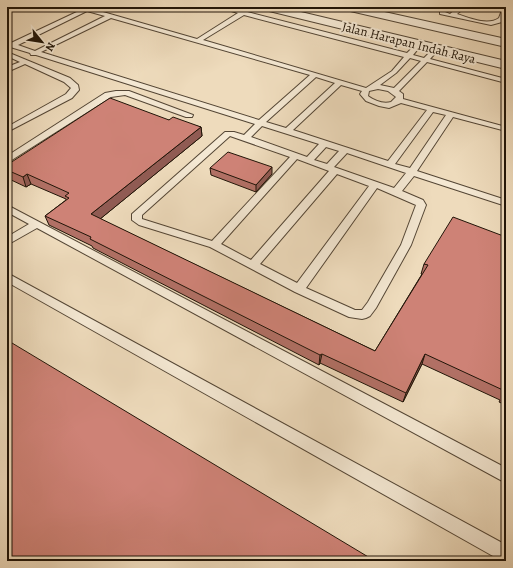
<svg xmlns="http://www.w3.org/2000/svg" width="513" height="568" viewBox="0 0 513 568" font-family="Alegreya,serif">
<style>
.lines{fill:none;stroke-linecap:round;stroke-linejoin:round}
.service-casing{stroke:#544635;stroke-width:2}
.tertiary-casing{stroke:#544635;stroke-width:2}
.service{fill:#f4e8d3;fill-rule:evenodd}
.tertiary{fill:#f4e8d3;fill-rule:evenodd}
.wall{fill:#b17065;stroke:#211508}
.shaded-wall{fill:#905b53;stroke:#211508}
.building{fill:#ce8276;stroke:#211508}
.labels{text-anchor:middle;stroke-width:4;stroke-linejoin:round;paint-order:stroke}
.far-street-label{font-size:13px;fill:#211508;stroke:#f4e8d3}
</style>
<rect width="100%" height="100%" fill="#eedbbc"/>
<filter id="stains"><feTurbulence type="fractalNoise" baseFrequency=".005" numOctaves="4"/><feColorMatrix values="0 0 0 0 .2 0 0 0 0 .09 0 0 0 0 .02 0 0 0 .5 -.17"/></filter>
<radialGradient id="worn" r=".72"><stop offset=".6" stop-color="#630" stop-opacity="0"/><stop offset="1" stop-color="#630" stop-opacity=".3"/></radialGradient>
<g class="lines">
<!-- service casing -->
<g class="service-casing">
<path id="service" d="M75,7L89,8L197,39L238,13L218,7H228L407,53L417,43H421L422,44L413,55L424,58L435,47H439V49L430,59L506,79V83L427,62L399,91L403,94V99L506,127V131L453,117L417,171L506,200V206L414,176L402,191L423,200L426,205L411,245L376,308L370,316L366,318L362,319L349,317L295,292L210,247L139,225L132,220V214L225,132H234L244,135L255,124L36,55H31L30,53L7,46V42L11,43L81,10ZM87,11L105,16L35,51L18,45ZM244,15L404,57L392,71L366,88L203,40ZM111,18L310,75L259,120L41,52ZM410,58L421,61L394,88L380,85L396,73ZM316,77L335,83L286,128L266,122ZM341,85L362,91L360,94L366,101L379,106L389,108L401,103L427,110L388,161L293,130ZM378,89L388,91L396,97L391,102C383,104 375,101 368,96L369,91ZM433,112L446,115L410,168L395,164ZM262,126L319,144L307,157L251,137ZM230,136L290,157L212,241L142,219V215ZM326,147L339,151L327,164L314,160ZM347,153L406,173L394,188L334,167ZM297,159L329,171L251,260L221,244ZM337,174L369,186L297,283L260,264ZM377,188L416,205L401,245L368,302L362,310H355L306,288Z
M440,7H446L445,12L450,14L458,7H465L457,14C469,18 488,26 499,18L503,7H506V17L502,22L491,25L440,14Z
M7,52L70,78L78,85L79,90L72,98L7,132V127L66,94L71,88L64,82L25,64L7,72V67L20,62L7,56Z
M116,91H129L193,115L192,117H186L125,95L111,97L7,163V156L105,93Z
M7,205L506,468V483L37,228L7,245V237L29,224L7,212Z
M7,273L506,545V561L500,560L7,282Z"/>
</g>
<!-- tertiary casing -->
<g class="tertiary-casing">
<path id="tertiary" d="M259,7H280L506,61V69L261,9Z
M340,7H362L506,39V47L346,10L342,9Z"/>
</g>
<!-- service -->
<use href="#service" class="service"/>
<!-- tertiary -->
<use href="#tertiary" class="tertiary"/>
</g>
<!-- wall -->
<path class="wall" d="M169,120L201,127L202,136L100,219L375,351L422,274H421L424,264L506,237V405L499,402L500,400L422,364L403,402L320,363L319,365L93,248L92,246L49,225L45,216L66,200V199L31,184L26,187L7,178V165Z
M210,168L272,174L256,192L211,175Z"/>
<!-- shaded-wall -->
<path class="shaded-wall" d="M201,127L202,136L94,224L91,214Z
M272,167V174L256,192V185Z
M27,174L31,184L26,187L23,177Z
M322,354L320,363L319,365L320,355Z
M425,354L422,364L403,402L406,393Z"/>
<!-- building -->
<path class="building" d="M110,98L169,120L173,117L201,127L91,214L375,351L428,265L424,264L453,217L506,237V394L504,393L505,391L425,354L406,393L322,354L320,355L90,239L91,237L45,216L69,198L65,196L69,193L27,174L23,177L7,170V165Z
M228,152L272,167L256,185L210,168Z
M7,340L375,561H7Z"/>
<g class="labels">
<!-- far-street labels -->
<g class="far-street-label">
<text transform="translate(409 42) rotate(14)" y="5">Jalan Harapan Indah Raya</text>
</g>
</g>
<!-- margin -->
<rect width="513" height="568" fill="none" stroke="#eedbbc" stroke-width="24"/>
<rect x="8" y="8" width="497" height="552" fill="none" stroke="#211508" stroke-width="2"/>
<rect x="12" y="12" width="489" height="544" fill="none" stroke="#211508"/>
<!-- north arrow -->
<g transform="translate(42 42) rotate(120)" stroke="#f4e8d3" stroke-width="3" paint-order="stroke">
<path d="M0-3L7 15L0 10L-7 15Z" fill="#211508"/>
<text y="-6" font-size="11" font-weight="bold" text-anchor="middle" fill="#211508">N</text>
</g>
<rect width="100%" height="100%" filter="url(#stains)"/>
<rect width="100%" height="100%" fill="url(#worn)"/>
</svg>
